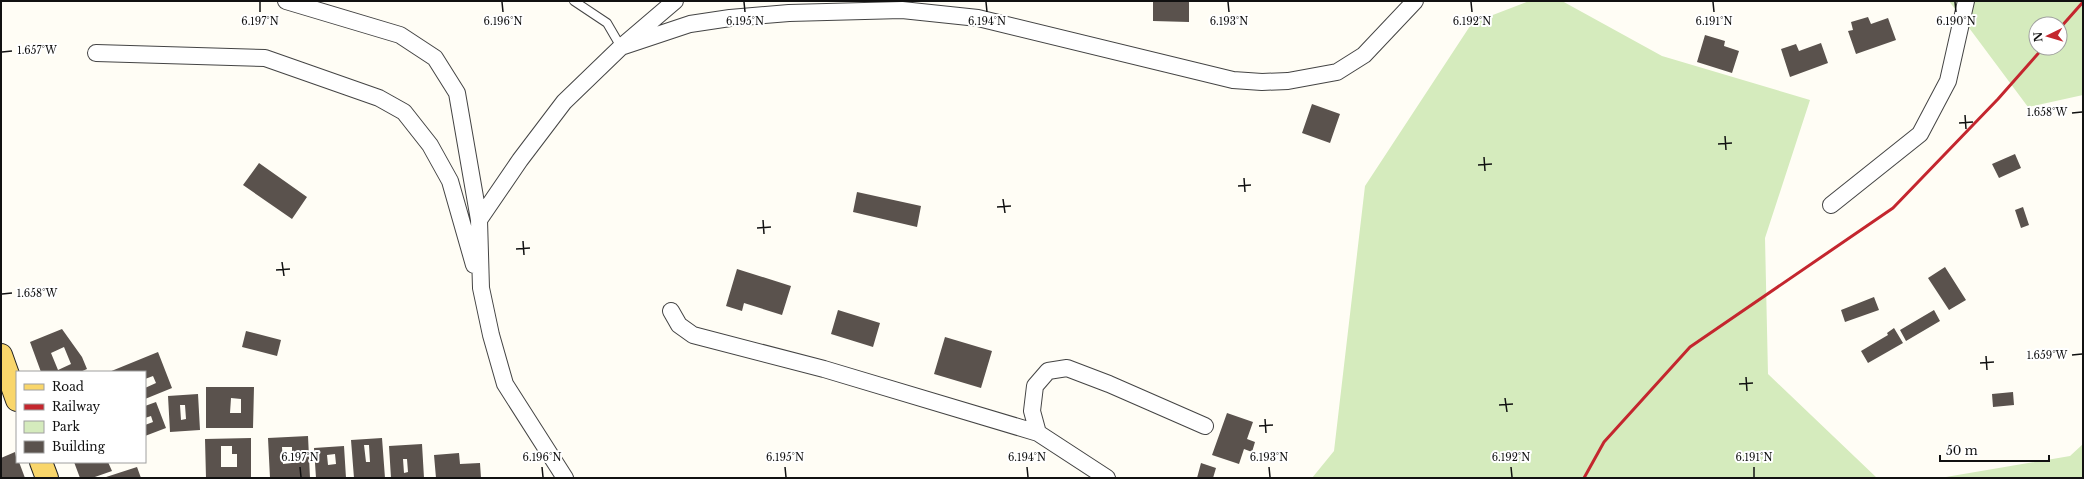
<svg xmlns="http://www.w3.org/2000/svg" width="2084" height="479" viewBox="0 0 2084 479" font-family="'Libre Baskerville',serif">
<style>
.green{fill:#d5ebbd;fill-rule:evenodd}
.building{fill:#5a524d;fill-rule:evenodd}
.lines{fill:none;stroke-linecap:round;stroke-linejoin:round}
.service-casing{stroke:#444;stroke-width:10}
.minor-casing{stroke:#444;stroke-width:18}
.primary-casing{stroke:#222;stroke-width:24}
.service{stroke:#fff;stroke-width:8}
.minor{stroke:#fff;stroke-width:16}
.primary{stroke:#f9d66b;stroke-width:22}
.rail{stroke:#c4262e;stroke-width:3}
.ticks{fill:none;stroke:#111;stroke-width:1.5}
.ticks-label{font-size:10px;text-anchor:middle;fill:#111;stroke:#fff;stroke-width:4;stroke-linejoin:round;paint-order:stroke}
</style>
<rect width="100%" height="100%" fill="#fffdf5"/>
<!-- green -->
<path class="green" d="M1529,1H1562L1662,56L1810,100L1765,238L1768,374L1877,478H1312L1334,451L1365,186L1472,23Z
M1949,1H2083V95L2028,107ZM2036,24H2060V48H2036Z
M2083,444V478H1940L2070,456Z"/>
<!-- building -->
<path class="building" d="M1153,1H1189V22L1153,21Z
M1868,17L1871,24L1888,18L1896,40L1856,54L1848,31L1853,30L1851,22Z
M1705,35L1725,41L1724,46L1739,51L1732,73L1697,62Z
M1821,43L1828,63L1790,77L1781,49L1796,44L1799,51Z
M1312,104L1340,114L1330,143L1302,133Z
M2015,154L2021,168L1999,178L1992,164Z
M259,163L307,197L292,219L243,185Z
M857,192L921,206L917,227L853,212Z
M2023,207L2029,225L2021,228L2015,210Z
M1945,267L1966,300L1949,310L1928,278Z
M737,269L791,286L782,315L744,303L742,311L726,306Z
M1874,297L1879,310L1845,322L1841,310Z
M838,310L880,323L873,347L831,334Z
M1934,310L1940,321L1906,341L1900,330Z
M1894,328L1903,343L1868,363L1861,351L1888,335L1887,333Z
M62,329L82,357L87,369L80,372H41L30,342ZM64,347L71,364L58,370L51,353Z
M246,331L281,340L277,356L242,347Z
M945,337L992,351L981,388L934,374Z
M158,352L172,388L145,399V388L156,383L153,376L145,379V372H109Z
M206,387H254L253,428H206ZM231,398L241,399V413H230Z
M2013,392L2014,405L1993,407L1992,394Z
M198,394L200,430L170,432L168,396ZM180,405H185L186,419L181,420Z
M156,402L166,428L145,436V425L153,422L151,416L145,418V406Z
M1227,413L1253,422L1247,439L1255,442L1252,452L1244,449L1239,464L1212,455Z
M308,436L310,478H270L268,438ZM282,447H292V463L283,464Z
M251,438V478H206L205,439ZM221,446H232V454H237V467H221Z
M382,438L385,478H354L351,440ZM364,445H369L370,462H366Z
M422,444L424,478H391L389,446ZM403,459H407L408,472L404,473Z
M344,446L346,478H316L314,448ZM335,454L336,464L328,465L327,455Z
M15,452L17,462H19L25,478H1V458Z
M459,453L460,464L480,463L481,478H436L434,455Z
M74,462H108L112,471L92,478H80Z
M1201,463L1216,468L1213,478H1197Z
M137,467L141,478H103Z"/>
<g class="lines">
<!-- service casing -->
<g class="service-casing">
<path id="service" d="M574,1L607,23L621,47"/>
</g>
<!-- minor casing -->
<g class="minor-casing">
<path id="minor" d="M286,1L400,35L435,58L457,93L479,220L481,288L491,335L505,384L565,478
M621,47L690,24L730,18L789,13L902,10L978,18L1233,80L1262,82L1288,81L1337,72L1364,55L1415,1
M96,53L265,58L379,98L404,112L430,145L450,181L474,265
M1831,205L1920,134L1948,81L1966,1
M479,220L520,160L564,102L621,47L675,1
M671,311L679,325L693,335L824,369L1038,433L1107,478
M1038,433L1032,411L1035,386L1048,371L1067,368L1109,384L1205,426"/>
</g>
<!-- primary casing -->
<g class="primary-casing">
<path id="primary" d="M1,355L17,400
M41,462L47,478"/>
</g>
<!-- service -->
<use href="#service" class="service"/>
<!-- minor -->
<use href="#minor" class="minor"/>
<!-- primary -->
<use href="#primary" class="primary"/>
<!-- rail -->
<path class="rail" d="M2060,28L2083,2
M1584,478L1604,442L1690,347L1893,208L1998,99L2043,48"/>
</g>
<!-- ticks -->
<path class="ticks" d="M260,2V12M502,2L503,12M744,2L745,12M986,2L987,12M1228,2L1229,12M1471,2L1472,12M1713,2L1714,12M1955,2L1956,12M2,52L12,51M2072,113L2082,112M1965,115L1966,129M1959,123L1973,122M1725,136L1726,150M1718,144L1732,143M1484,157L1485,171M1478,165L1492,164M1244,178L1245,192M1238,186L1251,185M1003,199L1005,213M997,207L1011,206M763,220L764,234M757,228L771,227M523,241L524,255M516,249L530,248M282,262L284,276M276,270L290,269M2,294L12,293M2072,355L2082,354M1986,356L1987,370M1980,363L1994,362M1746,377L1747,391M1739,384L1753,383M1505,398L1507,412M1499,405L1513,404M1265,419L1266,433M1259,426L1273,425M300,467L301,477M542,467L543,477M785,467L786,477M1027,467L1028,477M1269,467L1270,477M1511,467L1512,477M1754,467V477"/>
<g class="ticks-label">
<text x="260" y="25">6.197°N</text>
<text x="503" y="25">6.196°N</text>
<text x="745" y="25">6.195°N</text>
<text x="987" y="25">6.194°N</text>
<text x="1229" y="25">6.193°N</text>
<text x="1472" y="25">6.192°N</text>
<text x="1714" y="25">6.191°N</text>
<text x="1956" y="25">6.190°N</text>
<text x="37" y="54">1.657°W</text>
<text x="2047" y="116">1.658°W</text>
<text x="37" y="297">1.658°W</text>
<text x="2047" y="359">1.659°W</text>
<text x="300" y="461">6.197°N</text>
<text x="542" y="461">6.196°N</text>
<text x="785" y="461">6.195°N</text>
<text x="1027" y="461">6.194°N</text>
<text x="1269" y="461">6.193°N</text>
<text x="1511" y="461">6.192°N</text>
<text x="1754" y="461">6.191°N</text>
</g>
<!-- border -->
<rect width="2084" height="479" fill="none" stroke="#111111" stroke-width="4"/>
<!-- legend -->
<rect x="16" y="371" width="130" height="92" fill="#ffffff" stroke="#a0a0a0"/>
<rect x="24" y="384" width="20" height="6" fill="#f9d66b" stroke="#a0a0a0"/>
<text x="52" y="391" font-size="12" fill="#111111">Road</text>
<rect x="24" y="404" width="20" height="6" fill="#c4262e" stroke="#a0a0a0"/>
<text x="52" y="411" font-size="12" fill="#111111">Railway</text>
<rect x="24" y="421" width="20" height="12" fill="#d5ebbd" stroke="#a0a0a0"/>
<text x="52" y="431" font-size="12" fill="#111111">Park</text>
<rect x="24" y="441" width="20" height="12" fill="#5a524d" stroke="#a0a0a0"/>
<text x="52" y="451" font-size="12" fill="#111111">Building</text>
<!-- north arrow -->
<g transform="translate(2048 36) rotate(265)"><circle r="19" fill="#ffffff" stroke="#a0a0a0"/>
<path d="M0-3L7 15L0 10L-7 15Z" fill="#c4262e"/>
<text y="-6" font-size="11" font-weight="bold" text-anchor="middle" fill="#111111">N</text>
</g>
<!-- scale -->
<path d="M1940 455v6h109v-6" fill="none" stroke="#111111" stroke-width="2"/>
<text x="1946" y="455" font-size="12" fill="#111111" stroke="#ffffff" stroke-width="3" paint-order="stroke">50 m</text>
</svg>
